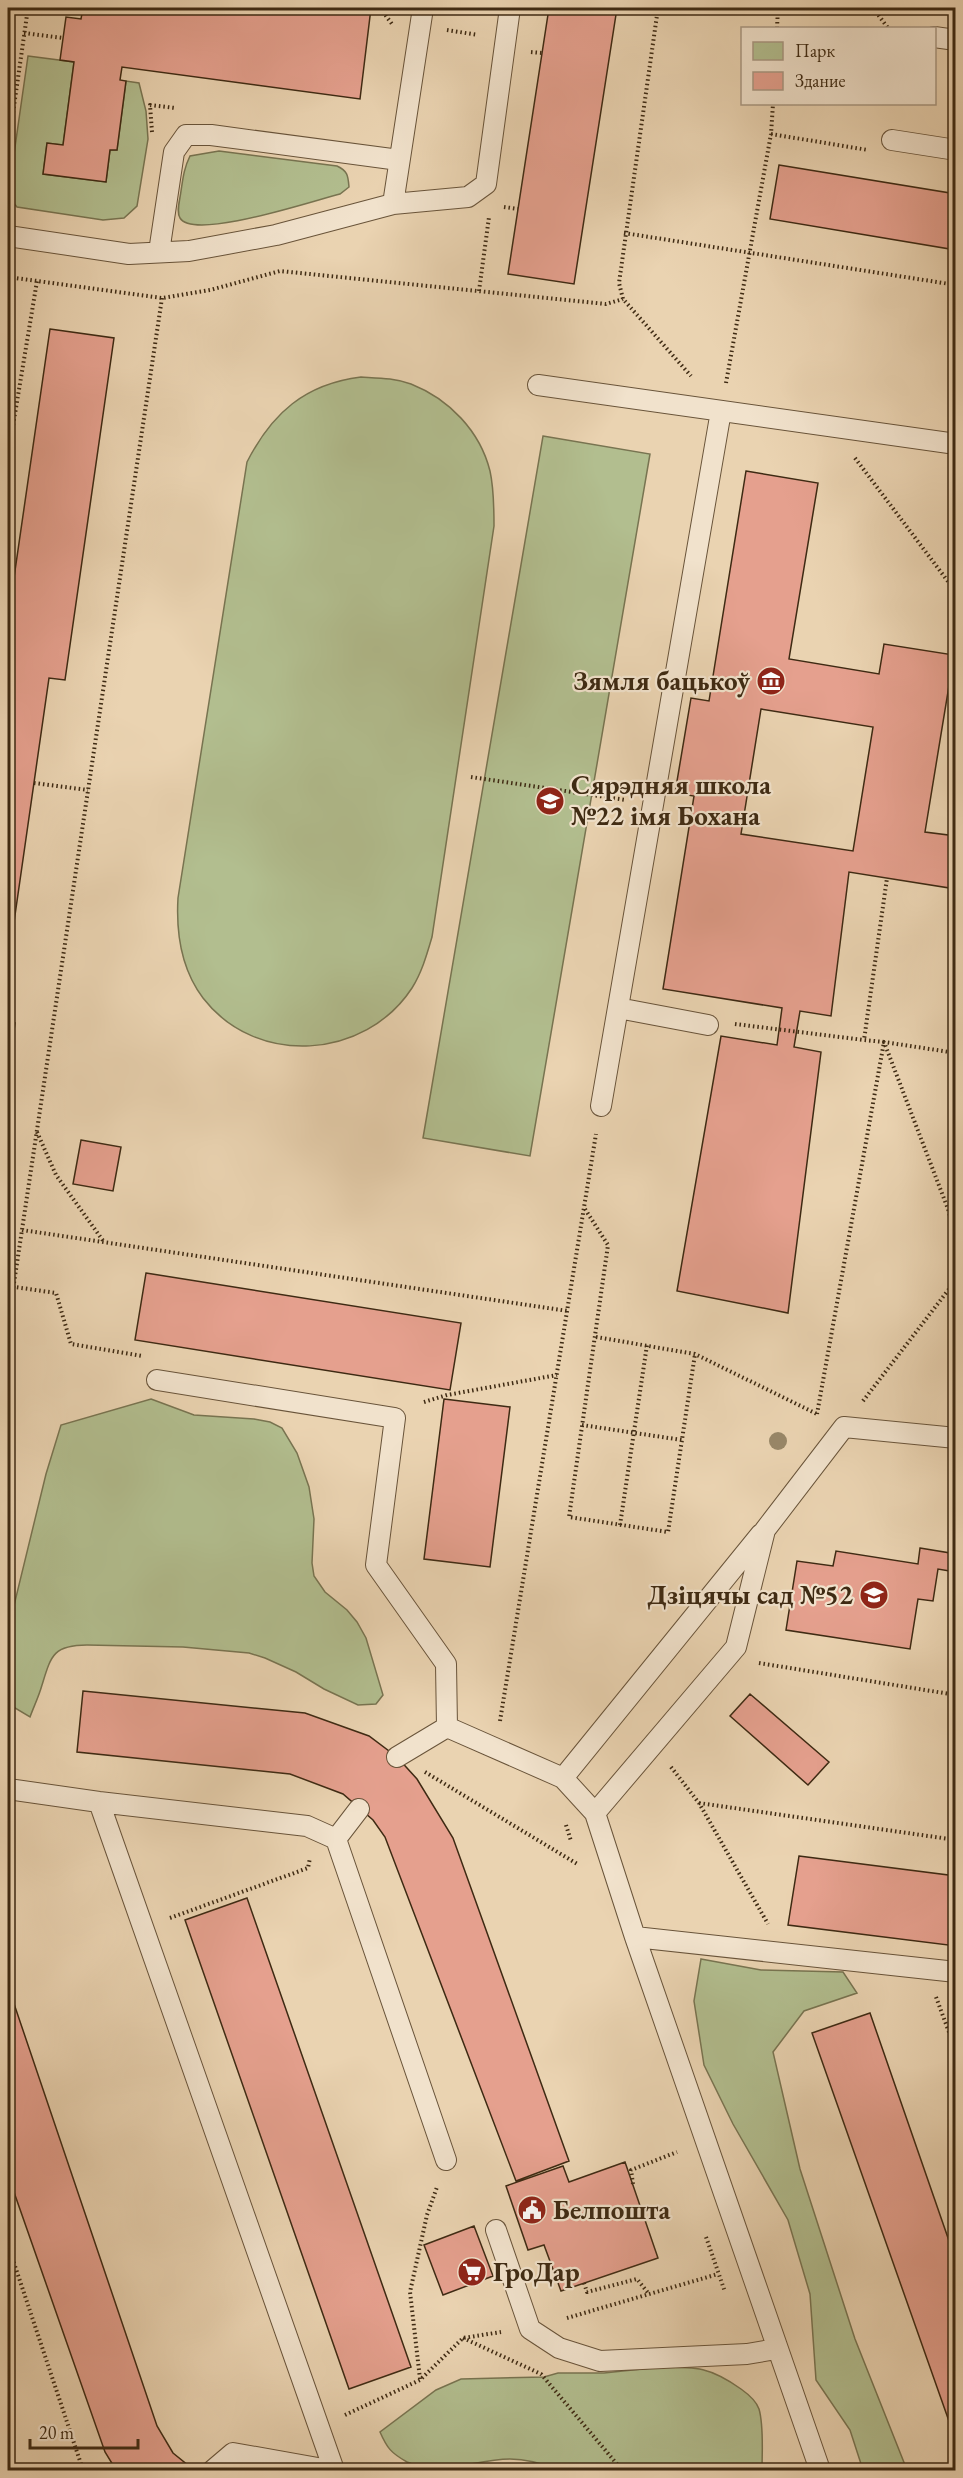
<svg xmlns="http://www.w3.org/2000/svg" width="963" height="2478" viewBox="0 0 963 2478" font-family="'EB Garamond',serif">
<style>
.green{fill:#b2be8f;stroke:#787451;stroke-width:1.5}
.building{fill:#e5a08e;stroke:#3e2a13;stroke-width:1.5;fill-rule:evenodd}
.lines{fill:none;stroke-linecap:round;stroke-linejoin:round}
.lane-casing{stroke:#69543a;stroke-width:22}
.path{stroke:#3e2a13;stroke-width:4;stroke-dasharray:1.5 3;stroke-linecap:butt}
.lane{stroke:#f1e2cc;stroke-width:20}
.tree{fill:#988768}
.labels{text-anchor:middle;stroke-width:4.5;stroke-linejoin:round;paint-order:stroke}
.poi-label{font-size:27px;font-weight:bold;fill:#3e2a13;stroke:#f1e2cc;text-anchor:start}
</style>
<rect width="100%" height="100%" fill="#ead3b1"/>
<filter id="stains"><feTurbulence type="fractalNoise" baseFrequency=".00333" numOctaves="4"/><feColorMatrix values="0 0 0 0 .2 0 0 0 0 .09 0 0 0 0 .02 0 0 0 .5 -.17"/></filter>
<radialGradient id="worn" r=".72"><stop offset=".6" stop-color="#630" stop-opacity="0"/><stop offset="1" stop-color="#630" stop-opacity=".3"/></radialGradient>
<!-- green -->
<path class="green" d="M28,56L74,62L63,145L47,143L43,174L106,182L110,150H117L126,81L139,83L146,111L148,139L137,206L124,218L103,220L17,207L8,196Z
M219,151L337,166C348,171 348,176 349,187L340,194C315,200 194,241 180,218C176,211 180,200 181,191C183,178 184,168 190,156Z
M361,377C378,378 395,378 411,384C449,399 480,431 490,471C494,489 494,508 494,526L432,937C427,954 422,972 412,988C365,1060 256,1067 203,998C181,969 176,933 178,898L247,462C272,413 305,384 361,377Z
M543,436L650,454L530,1156L423,1138Z
M151,1399L194,1415L254,1419L270,1422L282,1428L297,1453L309,1487L314,1519L312,1563L314,1576L325,1592L347,1610L357,1622L366,1638L383,1695L376,1704L358,1705L324,1689L296,1672L265,1658L249,1653L183,1647L87,1645C53,1645 51,1656 42,1685C39,1696 34,1706 30,1717L10,1705L8,1697V1630L46,1474L61,1425Z
M701,1959L761,1970L843,1972L857,1993L804,2011L773,2052L800,2169L855,2339L907,2470H863L850,2430L816,2380L810,2294L788,2220L733,2124L704,2065L694,2001Z
M661,2367C697,2367 710,2367 741,2389C748,2394 756,2400 759,2409C764,2426 762,2453 762,2470H559C544,2464 527,2459 510,2459C474,2459 441,2478 407,2462C391,2453 387,2448 380,2432L436,2390L461,2379L544,2377L558,2373H604Z"/>
<!-- building -->
<path class="building" d="M83,8H371L360,99L122,67L120,80L126,81L117,150H110L106,182L43,174L47,143L63,145L74,62L60,60L66,17L81,19Z
M549,8H617L574,284L508,274Z
M779,165L956,194V250L770,219Z
M50,329L114,338L65,680L49,678L8,964V619Z
M953,393H956V431L949,430Z
M746,471L818,483L789,659L879,674L884,644L954,655L925,832L956,836V889L849,872L831,1016L800,1011L794,1047L821,1052L788,1313L677,1291L721,1036L777,1045L782,1008L663,989L694,796L675,793L691,698L709,701ZM761,709L873,727L853,851L741,834Z
M8,1022L15,1023L8,1077Z
M81,1140L121,1147L113,1191L73,1184Z
M146,1273L461,1323L450,1390L135,1340Z
M444,1399L510,1407L490,1567L424,1559Z
M920,1548L956,1554V1572L938,1569L933,1601L918,1599L910,1649L786,1630L797,1561L833,1566L836,1551L918,1564Z
M83,1691L305,1713L369,1736L397,1757L417,1779L453,1838L569,2161L516,2181L385,1837L373,1820L343,1794L290,1774L77,1752Z
M750,1694L829,1762L808,1785L730,1716Z
M799,1856L956,1876V1946L788,1925Z
M247,1898L411,2367L349,2389L185,1920Z
M8,1986L157,2426L173,2453L194,2470H116L105,2452L8,2175Z
M870,2013L956,2261V2441L812,2033Z
M625,2162L658,2258L561,2291L544,2245L528,2250L506,2186L563,2166L569,2182Z
M474,2226L493,2276L443,2295L424,2245Z"/>
<g class="lines">
<!-- lane casing -->
<g class="lane-casing">
<path id="lane" d="M934,37L956,40
M892,140L956,150
M393,204L423,8
M8,236L129,254L189,251L276,235L393,204L468,197L486,184L510,8
M159,252L174,152L186,135H211L399,160
M538,385L956,444
M618,1008L708,1025
M601,1106L721,411
M157,1380L395,1418L376,1565L446,1664L447,1727
M397,1757L447,1727L563,1778L595,1813L635,1937L820,2470
M563,1778L761,1534
M8,1789L99,1802L307,1826L336,1839L446,2160
M99,1802L334,2470
M595,1813L736,1647L765,1530L844,1427L956,1438
M336,1839L359,1809
M635,1937L956,1972
M496,2230L530,2329L559,2348L600,2361L747,2354L776,2349
M213,2470L233,2453L329,2470"/>
</g>
<!-- path -->
<path class="path" d="M380,8L392,24
M658,8L619,283L623,299L691,376
M873,8L888,28
M777,28L778,8
M447,30L478,35
M24,33L63,38
M531,52L542,53
M152,132L150,105L175,108
M771,134L868,150
M8,148L28,8
M504,207L518,209
M624,233L956,285
M8,277L162,298L210,290L280,271L606,304L623,299
M479,291L489,217
M726,383L771,134L773,104
M8,456L37,281
M855,458L956,592
M471,777L626,800
M34,783L88,790
M735,1024L864,1040
M956,1053L884,1042L948,1209L956,1237
M37,1132L56,1175L104,1242
M585,1209L608,1245L569,1517L668,1532L695,1354
M22,1230L568,1311
M8,1286L56,1293L71,1344L142,1356
M8,1323L162,298
M596,1337L695,1354L817,1414
M863,1401L956,1280
M424,1402L447,1395L557,1375
M817,1414L884,1042L864,1040L887,878
M582,1425L682,1440
M620,1525L647,1345
M759,1663L956,1695
M500,1721L596,1134
M671,1767L699,1803L768,1924
M425,1772L579,1865
M699,1803L956,1840
M566,1825L571,1841
M170,1918L308,1868L310,1858
M936,1997L956,2051
M633,2184L631,2170L677,2152
M706,2237L725,2292
M8,2245L83,2470
M584,2283L587,2292L637,2279L649,2294
M567,2318L718,2274
M463,2338L541,2374L622,2470
M420,2379L410,2292L427,2215L437,2187
M345,2415L420,2380L463,2338L501,2332"/>
<!-- lane -->
<use href="#lane" class="lane"/>
</g>
<!-- trees -->
<circle class="tree" cx="778" cy="1441" r="9"/>
<!-- icons -->
<defs>
<g id="museum-disc" transform="scale(1.5)"><circle r="9.5" fill="#8f2418" stroke="#f1e2cc"/><path d="M0-6L6-3V-2H-6V-3ZM-5-1h2V3h-2ZM-1-1h2V3h-2ZM3-1h2V3H3ZM-6 4H6V6H-6Z" fill="#fff"/></g>
<g id="school-disc" transform="scale(1.5)"><circle r="9.5" fill="#8f2418" stroke="#f1e2cc"/><path d="M0-5L7-2L0 1L-7-2ZM-4 1L0 2.5L4 1V4Q0 6-4 4Z" fill="#fff"/></g>
<g id="civic-disc" transform="scale(1.5)"><circle r="9.5" fill="#8f2418" stroke="#f1e2cc"/><path d="M-.6-6.5H3V-4.5H.6V-3L4-1V1h2V6H-6V1h2V-1L-.6-3ZM-1.2 2.5V6h2.4V2.5Z" fill="#fff"/></g>
<g id="supermarket-disc" transform="scale(1.5)"><circle r="9.5" fill="#8f2418" stroke="#f1e2cc"/><path d="M-6-5.5h2.5l.6 2H6L4.5 2H-2.5L-4.4-4H-6ZM-1.5 3.2a1.3 1.3 0 1 0 .1 0ZM3 3.2a1.3 1.3 0 1 0 .1 0Z" fill="#fff"/></g>
</defs>
<g fill-rule="evenodd">
<use href="#museum-disc" x="771" y="681"/>
<use href="#school-disc" x="550" y="801"/>
<use href="#school-disc" x="874" y="1595"/>
<use href="#civic-disc" x="532" y="2210"/>
<use href="#supermarket-disc" x="472" y="2272"/>
</g>
<g class="labels">
<!-- poi labels -->
<g class="poi-label">
<text x="750" y="690" text-anchor="end">Зямля бацькоў</text>
<text x="571" y="794">Сярэдняя школа<tspan x="571" dy="31">№22 імя Бохана</tspan></text>
<text x="853" y="1604" text-anchor="end">Дзіцячы сад №52</text>
<text x="553" y="2219">Белпошта</text>
<text x="493" y="2281">ГроДар</text>
</g>
</g>
<!-- margin -->
<rect width="963" height="2478" fill="none" stroke="#ead3b1" stroke-width="30"/>
<rect x="9" y="9" width="945" height="2460" fill="none" stroke="#3e2a13" stroke-width="3"/>
<rect x="15" y="15" width="933" height="2448" fill="none" stroke="#3e2a13" stroke-width="1.5"/>
<!-- legend -->
<rect x="741" y="27" width="195" height="78" fill="#f1e2cc" stroke="#a99882" stroke-width="1.5"/>
<rect x="753" y="42" width="30" height="18" fill="#b2be8f" stroke="#a99882" stroke-width="1.5"/>
<text x="795" y="57" font-size="18" fill="#3e2a13">Парк</text>
<rect x="753" y="72" width="30" height="18" fill="#e5a08e" stroke="#a99882" stroke-width="1.5"/>
<text x="795" y="87" font-size="18" fill="#3e2a13">Здание</text>
<!-- scale -->
<path d="M30 2439v9h108v-9" fill="none" stroke="#3e2a13" stroke-width="3"/>
<text x="39" y="2439" font-size="18" fill="#3e2a13" stroke="#f1e2cc" stroke-width="4.5" paint-order="stroke">20 m</text>
<rect width="100%" height="100%" filter="url(#stains)"/>
<rect width="100%" height="100%" fill="url(#worn)"/>
</svg>
